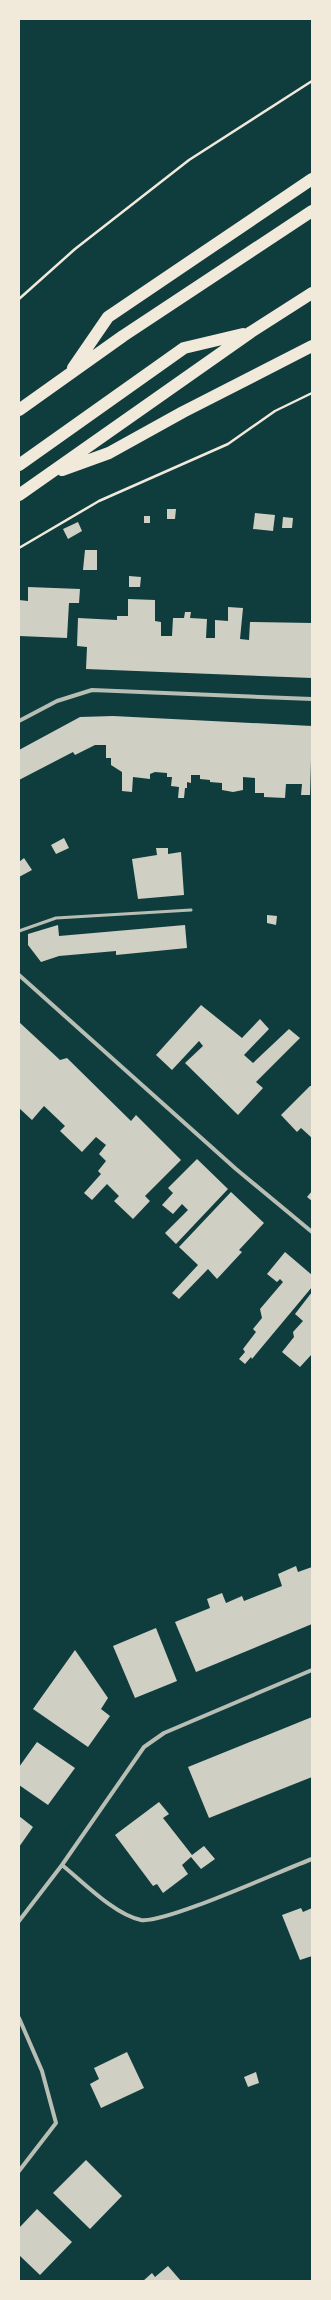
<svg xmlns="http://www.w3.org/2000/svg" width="331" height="2300" viewBox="0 0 331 2300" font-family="'Space Grotesk',sans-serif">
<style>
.building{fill:#cfcfc3}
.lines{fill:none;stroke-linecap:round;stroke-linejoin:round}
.path{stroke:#f1e9da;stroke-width:2.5}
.service{stroke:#b8beb3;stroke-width:3}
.minor{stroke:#b8beb3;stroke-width:4}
.motorway{stroke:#f1e9da;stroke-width:12}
</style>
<rect width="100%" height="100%" fill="#0f3d3e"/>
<!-- building -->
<path class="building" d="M167,509H176L175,519H167Z
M255,513L275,515L273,531L253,529Z
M144,516H150V523H144Z
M283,517L293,518L292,528H282Z
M78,522L82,531L68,539L63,529Z
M85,550H97V570H83Z
M129,576L141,577L140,587H129Z
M28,587L80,589L79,603H69L67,638L19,636V600L28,601Z
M128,599L155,600V621L161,622V636H172L173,618H184L185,612H191L190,618L207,619L206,638H215V620L228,621V607L243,608L240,639L249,640L250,622L312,623V678L86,669L87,647L77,646L78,618L117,620V616H128Z
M113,716L312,726L310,795H301L302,784H286L285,798L264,797V793H255V778L243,777V790L233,792L222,790V783L210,782V780L200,779V775H191V783L187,782V788H185L184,798H178L179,787L171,786L172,777H167V773L155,772L150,774V779L133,777L132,792L122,791V772L111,765V758H106V745H95L75,755L73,752L19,780V750L80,717Z
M64,838L69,848L56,854L51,845Z
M156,848H168V854L181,852L184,895L138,899L132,859L157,855Z
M24,858L32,870L19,877V862Z
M267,915L277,916L276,925L267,923Z
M58,925L59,936L185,925L187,948L116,955V951L59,956L41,962L28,945V934Z
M201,1005L242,1038L260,1019L269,1029L244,1055L253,1063L289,1029L300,1038L256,1082L263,1088L238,1115L185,1063L203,1046L199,1041L172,1070L156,1055Z
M19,1022L60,1060L67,1058L131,1121L136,1115L181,1160L145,1196L150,1201L133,1219L114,1201L119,1196L107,1184L92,1200L84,1193L101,1174L98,1171L106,1161L99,1154L106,1145L96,1137L82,1152L60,1131L65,1126L44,1106L32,1120L19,1108Z
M310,1086H312V1138L301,1128L297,1132L281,1115Z
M197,1159L228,1189L176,1244L165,1233L188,1210L182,1204L173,1214L162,1205L173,1193L168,1188Z
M312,1191V1201L307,1197Z
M231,1192L264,1223L239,1250L242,1252L217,1279L208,1269L179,1299L172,1293L198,1265L179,1247Z
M285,1252L312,1275V1287L252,1359L251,1357L245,1364L239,1359L245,1352L243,1349L256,1332L253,1329L262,1318L260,1309L283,1282L280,1279L277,1282L267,1274Z
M312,1292V1354L300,1367L282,1352L294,1337L293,1332L303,1321L295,1314Z
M296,1566L298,1572L312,1567V1624L196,1672L175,1622L210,1608L207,1599L222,1593L226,1603L242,1596L244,1601L282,1586L278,1574Z
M156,1628L177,1681L135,1698L113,1646Z
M75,1650L108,1698L101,1709L110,1716L88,1747L33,1709Z
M312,1717V1777L209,1818L188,1767Z
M37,1742L75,1768L48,1805L19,1785V1767Z
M159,1802L169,1814L163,1818L192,1855L204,1846L215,1859L201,1869L191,1857L182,1865L188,1874L163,1893L157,1884L153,1886L115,1835Z
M19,1816L33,1827L19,1847Z
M301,1908L303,1912L312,1908V1956L300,1960L282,1915Z
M127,2052L144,2088L101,2108L90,2084L99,2079L94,2068Z
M256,2072L259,2083L248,2087L244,2077Z
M86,2160L122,2196L90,2229L53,2193Z
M37,2209L72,2242L40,2275L19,2255V2228Z
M168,2266L181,2281H143L152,2273L155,2277Z"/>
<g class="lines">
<!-- path -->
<path class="path" d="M19,299L75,249L189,160L312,81
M19,548L99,501L228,444L275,411L312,393"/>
<!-- service -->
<path class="service" d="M19,931L56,918L191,910"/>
<!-- minor -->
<path class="minor" d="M19,721L57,701L92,690L312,699
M19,975L236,1169L312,1232
M62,1865C83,1882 115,1915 141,1920C165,1924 282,1870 312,1859
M19,1921L62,1865L144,1747L164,1733L312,1670
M19,2018L42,2071L56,2123L19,2171"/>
<!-- motorway -->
<path class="motorway" d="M73,368L108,317L312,179
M19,410L123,336L312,211
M19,465L184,348L243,334
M62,470L109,453L183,412L312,346
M19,495L251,332L312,293"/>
</g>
<!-- border -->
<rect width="331" height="2300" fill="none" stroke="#f1e9da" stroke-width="40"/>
</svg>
